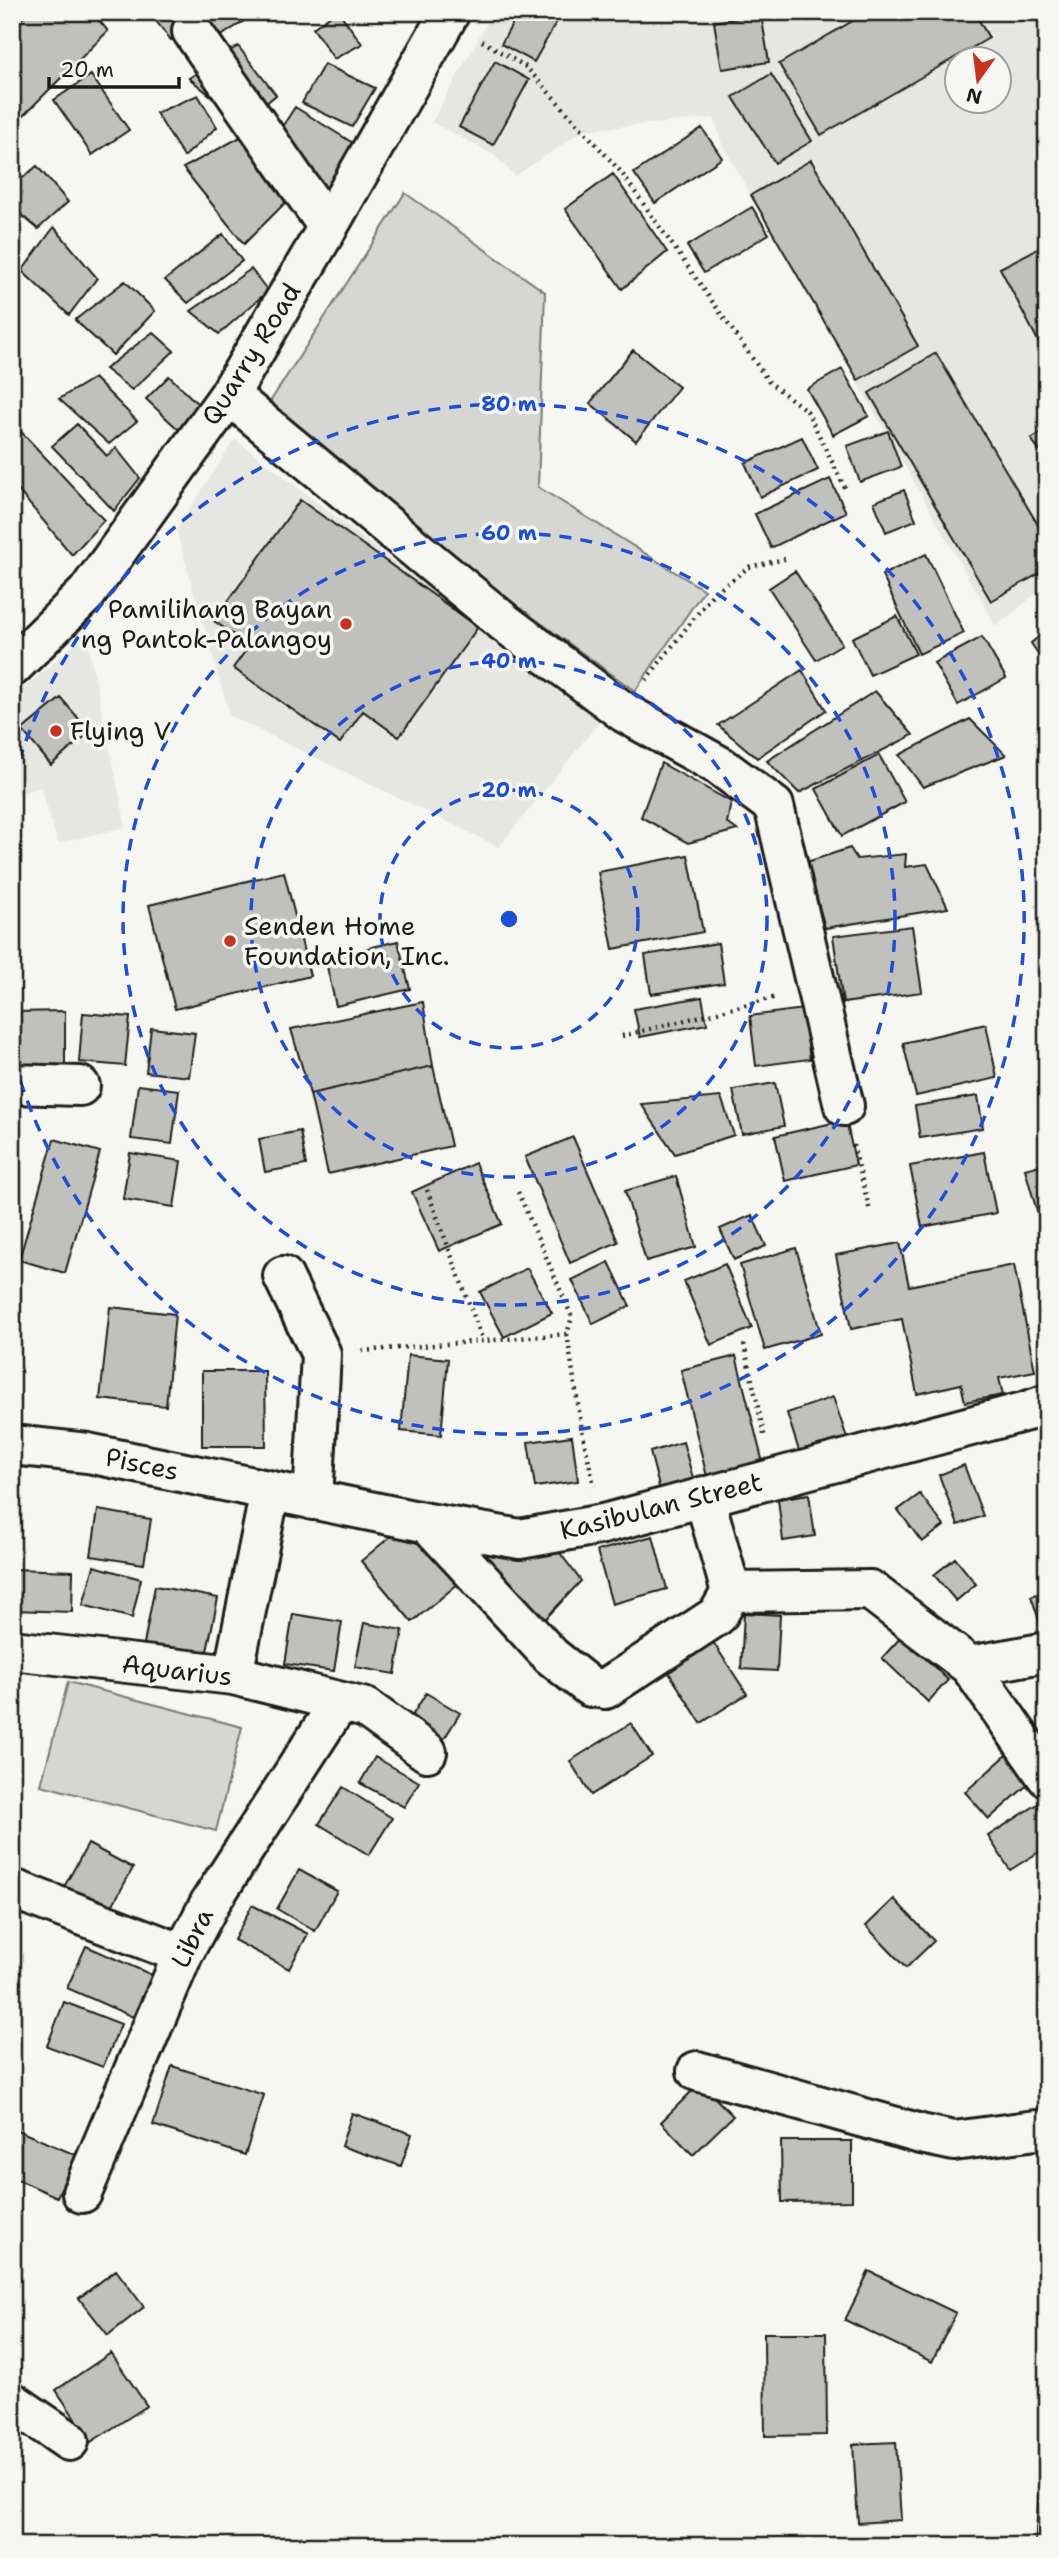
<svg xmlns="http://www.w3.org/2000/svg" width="1059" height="2558" viewBox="0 0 1059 2558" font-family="'Shantell Sans',sans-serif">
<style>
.built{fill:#e6e6e2;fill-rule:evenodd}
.green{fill:#d6d6d2;stroke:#797977;stroke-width:2}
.building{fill:#c0c0bd;stroke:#1c1c1c;stroke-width:2}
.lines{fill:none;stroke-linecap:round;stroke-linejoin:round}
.minor-casing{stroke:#1c1c1c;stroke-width:44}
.path{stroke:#1c1c1c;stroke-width:4.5;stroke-dasharray:2 5;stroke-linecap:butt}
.minor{stroke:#f6f6f2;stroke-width:38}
.ring{fill:none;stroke:#1d4ed8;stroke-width:3.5;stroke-dasharray:12 9}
.poi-dot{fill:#c8321e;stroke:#f6f6f2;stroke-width:2.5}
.labels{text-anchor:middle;stroke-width:7;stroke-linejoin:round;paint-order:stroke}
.street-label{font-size:26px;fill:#1c1c1c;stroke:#f6f6f2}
.poi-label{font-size:26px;fill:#1c1c1c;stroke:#f6f6f2;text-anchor:start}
.centre{fill:#1d4ed8;stroke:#f6f6f2;stroke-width:3.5}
.ring-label{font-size:21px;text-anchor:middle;font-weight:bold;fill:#1d4ed8;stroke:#f6f6f2;stroke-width:7;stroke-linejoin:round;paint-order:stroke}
</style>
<rect width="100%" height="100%" fill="#f6f6f2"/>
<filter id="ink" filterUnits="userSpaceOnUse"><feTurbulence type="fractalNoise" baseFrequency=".0143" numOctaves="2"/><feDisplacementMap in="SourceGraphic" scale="14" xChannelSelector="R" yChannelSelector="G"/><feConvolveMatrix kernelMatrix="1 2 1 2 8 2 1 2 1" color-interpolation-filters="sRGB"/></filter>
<g filter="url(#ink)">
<!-- built -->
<path class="built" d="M493,12H1047V585L996,626L744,183L721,142L714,118L584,130L515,176L494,155L432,122ZM958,60H1000V102H958Z
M235,439L600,721L499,847L230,716L176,530Z
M86,635L126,827L58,843L41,787L12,796V698Z"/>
<!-- green -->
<path class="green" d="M405,193L545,292L538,487L704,590L635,691L506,598L268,405Z
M68,1682L242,1727L216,1831L41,1785Z"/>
<!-- building -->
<path class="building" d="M29,12H92L108,31L16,123L12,118V27Z
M149,12H190L197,20L171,40Z
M221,12H251L253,15L215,40L204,23Z
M335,12H339L362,44L334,59L313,28Z
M519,12H562L534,62L501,44Z
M868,12H974L989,38L821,135L779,64Z
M761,14L769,62L722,69L714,22Z
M238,46L276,95L243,122L189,78Z
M495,61L529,80L493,145L459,127Z
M324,64L375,88L352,127L302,103Z
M771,74L812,141L775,163L733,97Z
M91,75L129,130L92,155L54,100Z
M198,95L217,127L184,157L156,113Z
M295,107L361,148L324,212L265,153Z
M702,128L722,158L655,203L634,173Z
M246,134L293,195L244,244L183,168Z
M811,160L918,346L858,380L751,195Z
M37,166L68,202L38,229L12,207V187Z
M613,174L667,252L622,289L565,209Z
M752,207L769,234L704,273L687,246Z
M54,227L97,278L69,315L22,271Z
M223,234L242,261L188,303L165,280Z
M1047,244V358L1000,268Z
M251,269L268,291L219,334L191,311Z
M125,281L155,311L113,355L75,320Z
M153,332L174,351L132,390L105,369Z
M633,350L679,387L636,441L590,403Z
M936,353L1047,540V569L991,601L869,393Z
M842,369L869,416L833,435L807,389Z
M169,376L203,409L181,432L146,399Z
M94,378L137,421L109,444L59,399Z
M12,422L104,520L72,555L12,483Z
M77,424L107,456L116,448L140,478L114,511L52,446Z
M1047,429V460L1031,439Z
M888,431L901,467L860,482L847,446Z
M802,437L818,470L760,497L745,463Z
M830,479L846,512L771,548L755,514Z
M904,490L916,520L886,532L874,502Z
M300,500L478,627L399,737L363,711L340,743L233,668L249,646L214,621Z
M926,554L964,633L919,654L882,575Z
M795,571L842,644L816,660L769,588Z
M897,616L916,654L870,675L852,638Z
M1047,630V668L1031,643Z
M982,637L1006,678L958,705L934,663Z
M802,670L826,710L757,758L718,725Z
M875,691L913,735L799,793L767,761Z
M61,698L90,732L51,765L22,730Z
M970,719L1006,755L923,787L899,755Z
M879,755L905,802L842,836L816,789Z
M661,763L731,802L727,823L737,830L688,843L641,817Z
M850,848L857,859L906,854L905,867L927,864L948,908L825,928L807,862Z
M688,855L703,932L613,949L598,872Z
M284,872L310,976L175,1009L149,905Z
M912,926L922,992L843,1003L833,936Z
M398,941L410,989L336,1006L325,958Z
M718,943L724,983L651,994L645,955Z
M702,997L707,1024L640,1037L634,1009Z
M423,1002L433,1066L310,1094L291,1029Z
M803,1009L810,1059L756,1066L750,1016Z
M65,1011V1067H12V1012Z
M83,1013L130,1017L125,1066L79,1062Z
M986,1024L997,1078L916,1096L903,1043Z
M151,1028L195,1033L189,1077L146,1072Z
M433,1066L451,1146L328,1174L310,1094Z
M775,1083L784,1126L742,1134L733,1090Z
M138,1085L179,1090L172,1144L131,1139Z
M978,1096L983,1128L920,1138L915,1106Z
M721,1097L734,1135L675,1154L641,1104Z
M846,1120L856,1165L785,1181L775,1136Z
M300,1131L306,1165L265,1172L259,1139Z
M573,1137L618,1242L570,1263L525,1157Z
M54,1139L100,1152L65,1273L19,1260Z
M984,1152L996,1213L922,1227L910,1166Z
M130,1153L181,1161L174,1207L123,1199Z
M475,1163L502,1224L439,1251L412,1192Z
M1047,1163V1220L1040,1222L1025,1169Z
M676,1176L696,1247L646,1261L625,1191Z
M752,1215L766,1246L734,1260L720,1229Z
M900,1243L909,1286L1014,1265L1035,1371L999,1378L1003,1395L965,1402L961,1384L917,1394L902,1319L851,1329L836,1255Z
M796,1248L821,1334L765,1350L740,1265Z
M609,1262L630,1306L593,1324L572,1280Z
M725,1264L752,1328L711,1345L684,1281Z
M527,1268L552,1313L504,1337L480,1292Z
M110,1307L175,1314L166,1406L100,1399Z
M408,1355L448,1359L441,1435L401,1431Z
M736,1356L764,1467L708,1481L681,1370Z
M202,1371H265L266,1446H202Z
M833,1397L847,1438L800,1454L787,1413Z
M572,1436L578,1481L535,1487L528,1442Z
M683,1442L696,1489L662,1498L650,1452Z
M964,1465L983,1516L958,1525L939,1475Z
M809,1494L815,1536L783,1541L778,1499Z
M920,1494L944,1526L922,1542L898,1510Z
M98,1510L151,1519L144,1564L91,1556Z
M392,1535L427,1546L459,1583L412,1622L361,1561Z
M653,1536L667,1589L612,1604L597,1551Z
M464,1548L522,1557L560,1553L581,1581L533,1632Z
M955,1558L976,1584L956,1601L934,1575Z
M94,1566L141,1579L132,1618L83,1605Z
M12,1569L73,1571L72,1612L12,1610Z
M155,1586L218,1598L205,1661L143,1649Z
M1047,1591V1628L1042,1629L1031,1596Z
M744,1613L780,1615L777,1671L741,1669Z
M293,1614L342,1622L334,1671L285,1664Z
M364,1623L403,1630L395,1674L355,1667Z
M709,1636L747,1694L701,1723L664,1665Z
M902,1636L948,1680L928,1702L882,1658Z
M426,1693L460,1713L438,1749L404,1729Z
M631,1723L652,1756L591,1795L570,1761Z
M1010,1752L1034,1779L989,1819L965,1792Z
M375,1757L419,1782L404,1807L360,1783Z
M343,1787L392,1818L369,1855L319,1824Z
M1047,1798V1847L1010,1870L988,1836Z
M88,1844L133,1868L105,1919L60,1894Z
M299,1870L337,1891L315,1931L277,1909Z
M894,1899L934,1941L906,1968L866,1926Z
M252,1905L308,1934L289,1969L234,1940Z
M86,1946L152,1975L133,2017L67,1988Z
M64,2002L121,2024L103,2067L47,2046Z
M172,2066L264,2095L245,2155L153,2125Z
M700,2083L733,2116L693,2155L661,2122Z
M352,2113L412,2134L401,2166L341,2146Z
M12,2128L76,2155L57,2197L12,2177Z
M781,2141H852V2201L782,2202Z
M116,2270L144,2307L108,2335L79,2298Z
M869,2271L956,2313L932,2362L845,2320Z
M764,2333H826L827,2435L765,2436Z
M111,2353L147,2406L91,2442L56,2390Z
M896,2442L901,2520L858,2523L853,2444Z
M1039,2488L1047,2489V2546H1035Z"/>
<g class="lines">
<!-- minor casing -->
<g class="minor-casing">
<path id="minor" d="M192,31L328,227
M229,395L505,623L625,713L720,766L774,806L844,1106
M12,667L87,593L229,395L328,227L450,12
M12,1084L80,1086
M283,1276L321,1354L313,1500
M12,1445L88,1453L428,1523L520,1539L603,1524L1027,1411L1047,1404
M428,1523L551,1656L590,1687L605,1689L718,1615L731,1592L704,1496
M731,1592L870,1590L970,1666L1047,1777
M12,1650L233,1675L366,1708L427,1752
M970,1666L1047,1652
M233,1675L270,1491
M13,1889L183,1954
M697,2071L921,2134L954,2141L1036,2130L1047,2131
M82,2193L183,1954L211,1901L339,1703
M12,2402L69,2441"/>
</g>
<!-- path -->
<path class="path" d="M482,41L526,67L621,172L769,382L807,411L845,488
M646,680L712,595L749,567L785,559
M622,1036L777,997
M853,1145L870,1211
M427,1190L483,1341
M518,1192L572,1317L567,1334L582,1430L594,1486
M744,1344L765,1439
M362,1351L567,1334"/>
<!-- minor -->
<use href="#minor" class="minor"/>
</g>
</g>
<!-- distance rings -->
<g class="ring">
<circle cx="509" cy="919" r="129"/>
<circle cx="509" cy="919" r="258"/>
<circle cx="509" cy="919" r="386"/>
<path d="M13 781A515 515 0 1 1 13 1057"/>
</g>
<!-- markers -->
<g class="poi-dot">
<circle cx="346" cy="624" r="7"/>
<circle cx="56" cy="731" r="7"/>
<circle cx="230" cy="941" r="7"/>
</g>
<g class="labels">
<!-- street labels -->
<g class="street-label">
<text transform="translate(251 354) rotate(-58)" y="9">Quarry Road</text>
<text transform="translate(142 1464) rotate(12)" y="9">Pisces</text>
<text transform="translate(661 1506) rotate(-14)" y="9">Kasibulan Street</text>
<text transform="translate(177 1670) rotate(7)" y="9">Aquarius</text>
<text transform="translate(192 1938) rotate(-64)" y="9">Libra</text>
</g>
<!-- poi labels -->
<g class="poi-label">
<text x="332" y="618" text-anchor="end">Pamilihang Bayan<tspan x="332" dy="30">ng Pantok-Palangoy</tspan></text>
<text x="70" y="740">Flying V</text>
<text x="244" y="935">Senden Home<tspan x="244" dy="30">Foundation, Inc.</tspan></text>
</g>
</g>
<circle cx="509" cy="919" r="10" class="centre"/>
<g class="ring-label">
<text x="509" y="411">80 m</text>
<text x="509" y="540">60 m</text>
<text x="509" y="668">40 m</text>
<text x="509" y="797">20 m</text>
</g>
<!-- margin -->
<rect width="1059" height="2558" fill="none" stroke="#f6f6f2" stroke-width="42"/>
<rect x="21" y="21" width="1017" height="2516" fill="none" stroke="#1c1c1c" stroke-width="2.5" filter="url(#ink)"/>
<!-- north arrow -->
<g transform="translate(978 80) rotate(194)"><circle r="33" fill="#f6f6f2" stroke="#9f9f9c" stroke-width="2"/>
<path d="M0-5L12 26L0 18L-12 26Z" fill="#c8321e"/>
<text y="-10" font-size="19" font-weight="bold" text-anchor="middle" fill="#1c1c1c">N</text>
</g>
<!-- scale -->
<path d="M49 77v10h130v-10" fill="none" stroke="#1c1c1c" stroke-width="3.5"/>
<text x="60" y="77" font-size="21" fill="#1c1c1c" stroke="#f6f6f2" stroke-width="5" paint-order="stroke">20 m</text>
</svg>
